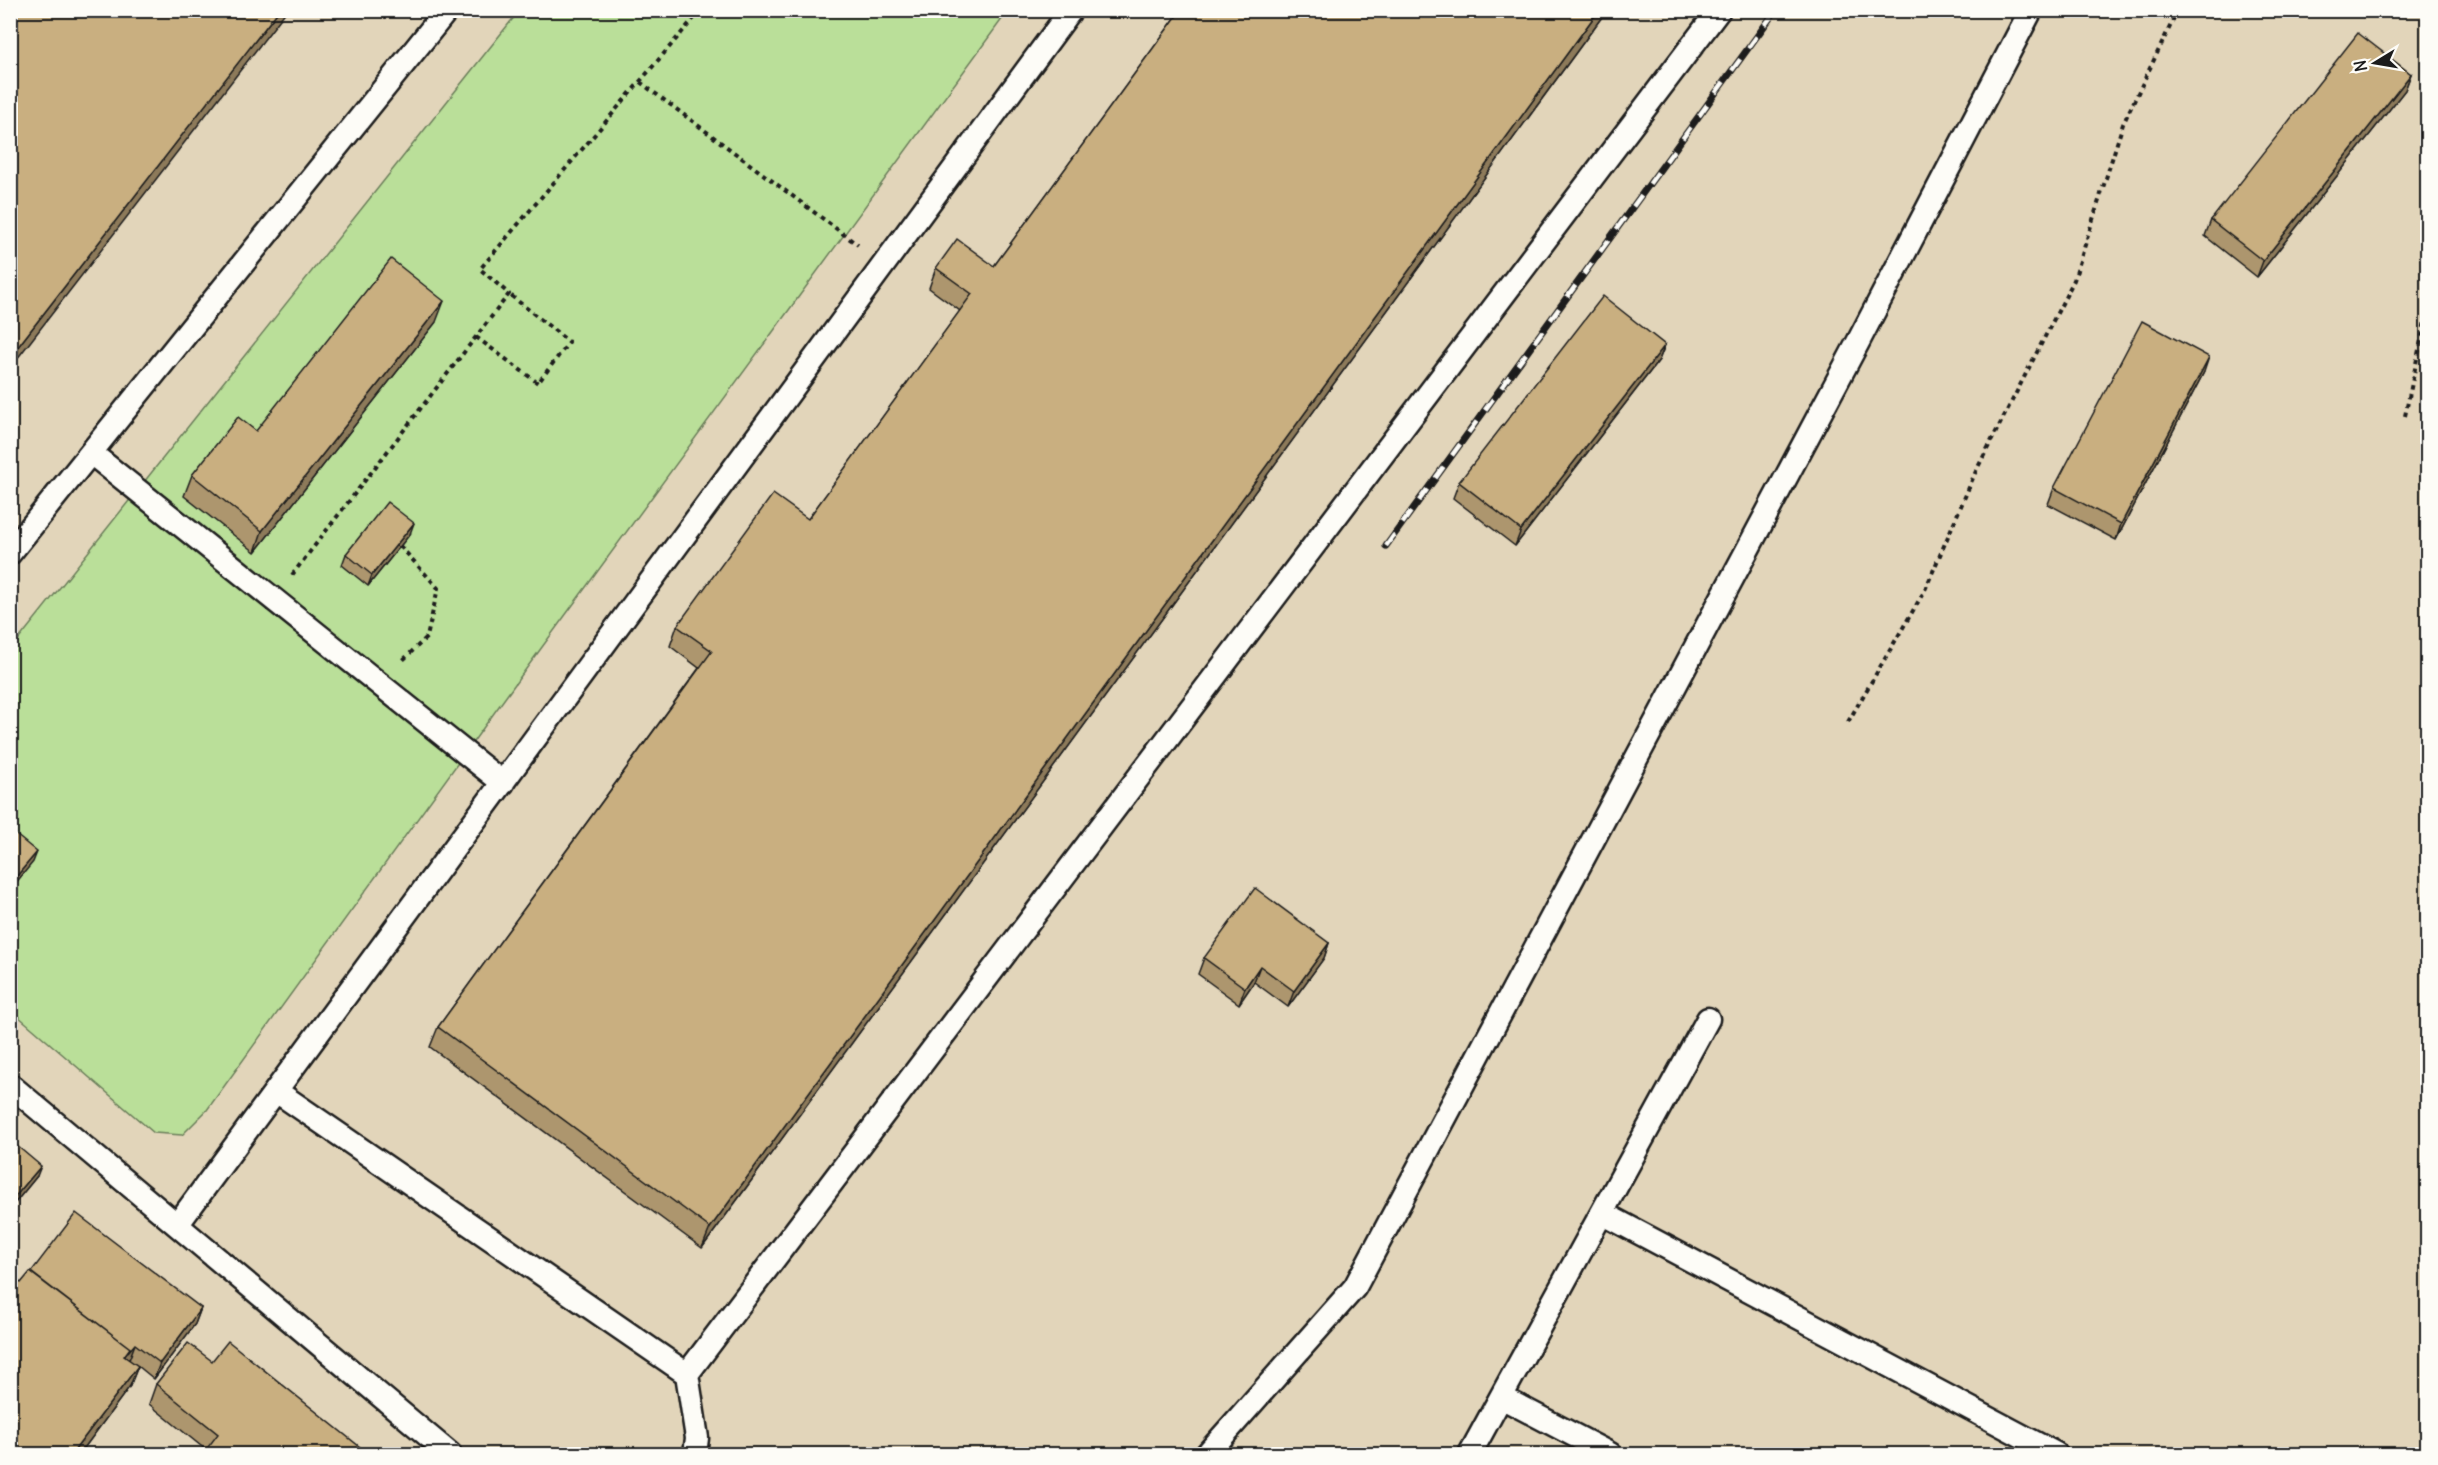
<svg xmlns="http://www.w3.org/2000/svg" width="2438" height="1465" viewBox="0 0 2438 1465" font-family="Delius,sans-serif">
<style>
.built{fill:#e2d5ba}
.green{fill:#badf99;stroke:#6b7e5a;stroke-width:1.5}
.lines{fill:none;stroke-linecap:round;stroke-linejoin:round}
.service-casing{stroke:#1c1c1c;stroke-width:27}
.path{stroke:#1c1c1c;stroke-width:4;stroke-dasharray:4.5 4.5;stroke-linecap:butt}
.service{stroke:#fdfcf7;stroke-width:22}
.rail-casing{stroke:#1c1c1c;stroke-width:7}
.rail{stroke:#fdfcf7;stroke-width:4.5;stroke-dasharray:14;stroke-linecap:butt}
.wall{fill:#ad966e;stroke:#1c1c1c;stroke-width:1.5}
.shaded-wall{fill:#8d7a5a;stroke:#1c1c1c;stroke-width:1.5}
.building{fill:#c9af80;stroke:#1c1c1c;stroke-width:1.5}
</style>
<rect width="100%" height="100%" fill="#ede5d3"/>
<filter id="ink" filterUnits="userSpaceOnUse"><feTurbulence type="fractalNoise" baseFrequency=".0167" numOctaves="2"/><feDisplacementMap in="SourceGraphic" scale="12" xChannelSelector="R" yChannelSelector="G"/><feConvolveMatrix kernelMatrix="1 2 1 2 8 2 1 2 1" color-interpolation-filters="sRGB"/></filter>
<g filter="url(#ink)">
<!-- built -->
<path class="built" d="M11,11H2427V1454H11Z"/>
<!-- green -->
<path class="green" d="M519,11H1008L515,684L207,1110L182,1135L154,1133L11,1010V649Z"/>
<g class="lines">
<!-- service casing -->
<g class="service-casing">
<path id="service" d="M91,453L503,783
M10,553L447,10
M10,1085L450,1454
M276,1091L687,1374
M1602,1213L2056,1454
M177,1225L1071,10
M1501,1397L1708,1019
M695,1454L697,1438L687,1374L1719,10
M1207,1454L1355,1287L1857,344L2031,10
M1470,1454L1501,1397L1610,1454"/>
</g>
<!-- path -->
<path class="path" d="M686,10L695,18
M640,82L858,245
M476,337L538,383L569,342L509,294
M2405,416L2428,307
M400,546L438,588L427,637L401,662
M292,575L509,294L480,269L701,10
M1848,722L1925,590L1976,471L2074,280L2123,124L2178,10"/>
<!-- service -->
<use href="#service" class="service"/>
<!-- rail casing -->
<g class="rail-casing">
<path id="rail" d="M1386,546L1776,10"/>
</g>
<!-- rail -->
<use href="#rail" class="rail"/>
</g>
<!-- wall -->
<path class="wall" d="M1181,10H1607L702,1248L430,1047L438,1027L699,668L670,646L677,626L808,519L960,311L929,288L936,268L994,266Z
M2411,74L2405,90L2257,277L2205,236L2211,220Z
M436,322L255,552L184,496L192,475L256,431Z
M1665,345L1659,360L1515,546L1453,498L1459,482Z
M2204,372L2116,540L2048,504L2054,488Z
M410,534L368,586L342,565L346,554Z
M1329,943L1324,958L1288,1007L1254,982L1239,1004L1198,974L1204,958Z
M10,1140L37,1176L10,1209Z
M31,1272L201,1308L195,1324L154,1379L138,1366L130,1386L79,1455H10L21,1283Z
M212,1361L370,1455L206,1450L149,1404L156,1384Z"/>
<!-- shaded-wall -->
<path class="shaded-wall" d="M279,10H287L10,368V357Z
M1599,10H1607L702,1248L710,1228Z
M2411,74L2405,90L2257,277L2263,261Z
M444,301L436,322L255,552L262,531Z
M1665,345L1659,360L1515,546L1521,530Z
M2209,357L2204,372L2116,540L2121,524Z
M414,523L410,534L368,586L372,575Z
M37,852L33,862L10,890V884Z
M1329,943L1324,958L1288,1007L1294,991Z
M1260,966L1254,982L1239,1004L1245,988Z
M41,1166L37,1176L10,1209L13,1199Z
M201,1308L195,1324L154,1379L160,1363Z
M135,1344L129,1360L124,1356L130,1348Z
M138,1366L130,1386L79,1455H71Z"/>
<!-- building -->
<path class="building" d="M10,10H279L10,357Z
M1181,10H1599L710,1228L438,1027L712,651L677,626L773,494L808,519L972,294L936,268L957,239L994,266Z
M2358,33L2411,74L2263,261L2211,220Z
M391,259L444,301L262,531L192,475L238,417L256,431Z
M1603,296L1665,345L1521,530L1459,482Z
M2142,321L2209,357L2121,524L2054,488Z
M387,502L414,523L372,575L346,554Z
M10,830L37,852L10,884Z
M1255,888L1329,943L1294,991L1260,966L1245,988L1204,958Z
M10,1140L41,1166L13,1199L10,1197Z
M76,1213L201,1308L160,1363L135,1344L128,1352L130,1348L31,1272Z
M30,1272L130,1348L124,1356L138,1366L71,1455H10V1275L21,1283Z
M228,1341L370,1455H202L218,1434L156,1384L188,1343L212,1361Z"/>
</g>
<!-- margin -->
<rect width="2438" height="1465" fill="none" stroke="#fdfcf7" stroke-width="36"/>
<rect x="18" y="18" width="2402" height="1429" fill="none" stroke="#1c1c1c" stroke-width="2" filter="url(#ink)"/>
<!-- north arrow -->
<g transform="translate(2375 63) rotate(259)" stroke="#fdfcf7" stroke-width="4.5" paint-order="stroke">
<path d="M0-4.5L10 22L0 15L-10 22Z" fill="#1c1c1c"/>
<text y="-9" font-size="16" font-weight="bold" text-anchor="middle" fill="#1c1c1c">N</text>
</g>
</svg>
